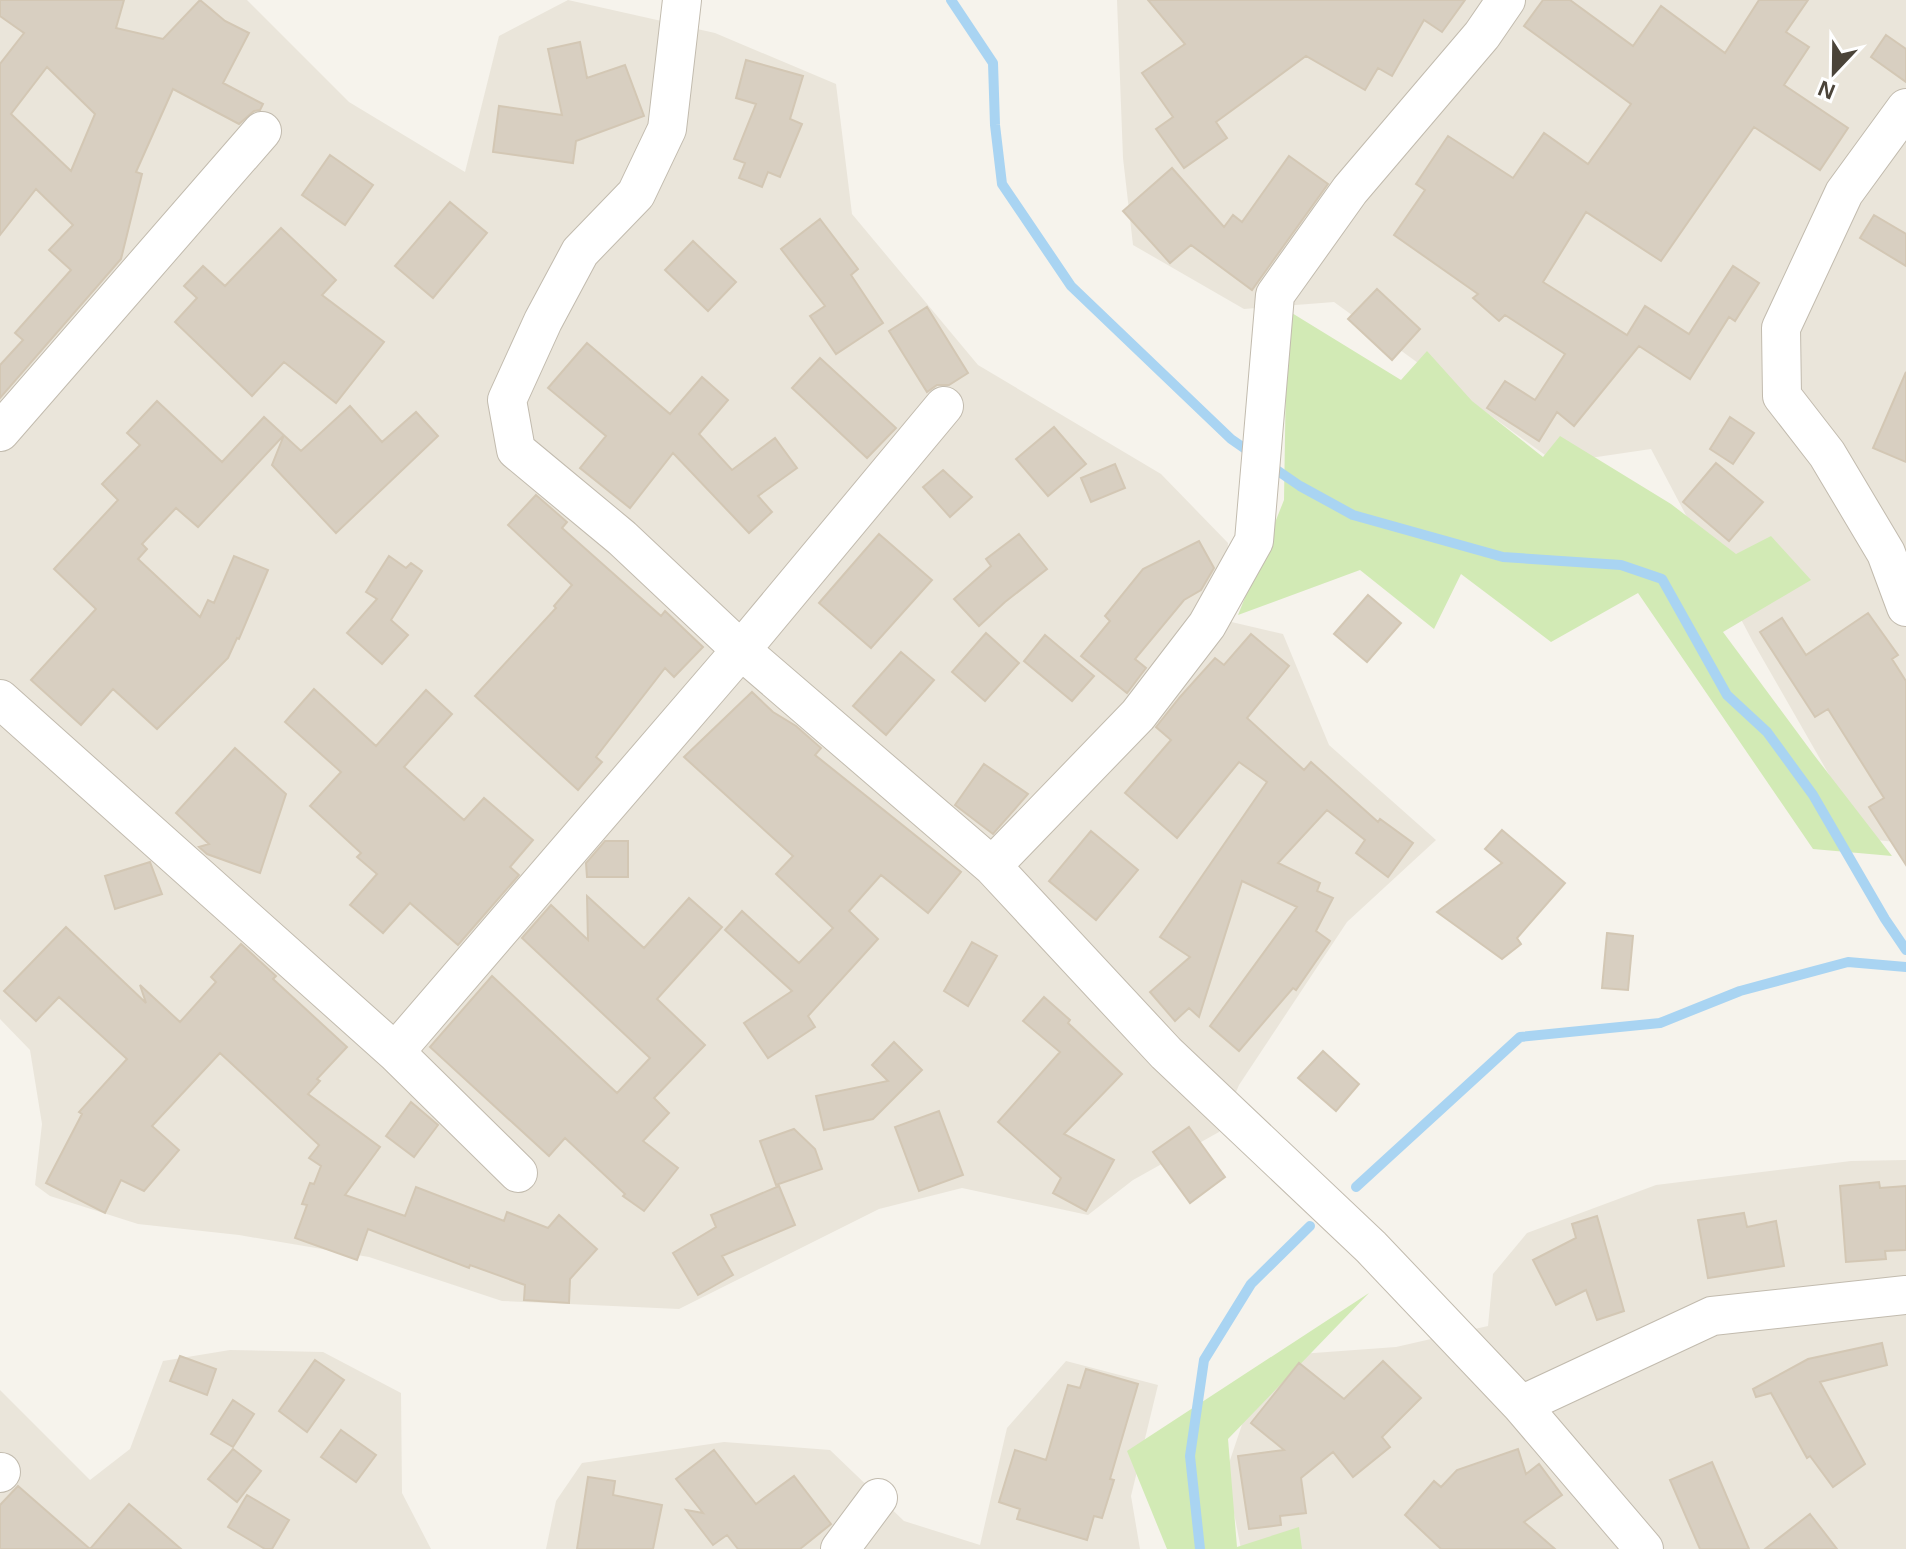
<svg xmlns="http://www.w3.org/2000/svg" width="1906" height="1549" viewBox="0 0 1906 1549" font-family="Helvetica,sans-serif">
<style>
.residential{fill:#eae5da}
.green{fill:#d2eab5}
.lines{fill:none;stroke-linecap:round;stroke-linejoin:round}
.stream{stroke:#a9d4f2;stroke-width:10}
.building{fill:#d8cfc1;stroke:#d3c7b4;stroke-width:2;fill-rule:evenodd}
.street-casing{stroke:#c2bbae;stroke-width:40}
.street{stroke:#fff;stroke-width:38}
</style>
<rect width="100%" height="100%" fill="#f6f3ec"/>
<!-- residential -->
<path class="residential" d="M0,0H247L349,102L465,172L499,36L568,0L715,33L836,84L852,214L978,365L1161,474L1228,543L1223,620L1283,634L1329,745L1436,840L1347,922L1239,1085L1219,1132L1133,1180L1088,1215L962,1188L879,1209L679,1309L502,1301L369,1257L239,1235L138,1224L50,1196L35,1185L42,1124L30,1050L0,1019Z
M1117,0H1906V843L1866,839L1753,642L1651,449L1556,463L1334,302L1244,309L1133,245L1123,158Z
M1906,1160V1549H1241L1226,1472L1251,1398L1300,1354L1396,1347L1488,1326L1493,1274L1527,1233L1656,1185L1851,1161Z
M230,1350L323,1352L401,1393L402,1493L431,1549H0V1390L90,1480L130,1449L163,1361Z
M1066,1361L1158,1385L1131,1496L1140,1549H546L556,1501L582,1463L724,1442L830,1450L904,1521L980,1545L1007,1428Z"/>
<!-- green -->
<path class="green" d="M1287,310L1401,380L1427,351L1472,401L1543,457L1560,436L1671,504L1736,554L1771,536L1811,580L1723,632L1814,755L1892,856L1813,849L1638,593L1551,642L1461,574L1434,629L1360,570L1238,615L1284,500Z
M1369,1293L1228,1439L1237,1547L1299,1527L1302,1549H1167L1127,1451Z"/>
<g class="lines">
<!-- stream -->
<path class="stream" d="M951,0L993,63L995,125L1002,184L1071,286L1231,439L1254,455
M1268,464L1300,486L1353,515L1503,557L1621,565L1662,579L1727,695L1767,732L1813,795L1885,919L1906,950
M1356,1187L1520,1037L1660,1023L1740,991L1848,962L1906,967
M1200,1549L1190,1456L1204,1360L1251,1284L1310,1226"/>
</g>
<!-- building -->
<path class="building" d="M0,0H124L116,28L163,39L200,0L225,21L249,33L223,83L263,104L260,110L254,111L239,124L173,89L136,172L142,174L121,259L0,398V365L23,340L15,333L71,270L49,250L73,225L36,189L0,235V64L24,33L0,16ZM47,67L95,114L71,171L11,114Z
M1148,0H1465L1442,32L1424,20L1392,76L1378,68L1365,90L1306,56L1216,122L1227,138L1184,168L1156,129L1173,117L1142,73L1185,44Z
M1543,0H1570L1633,46L1661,6L1725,53L1759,0H1808L1786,32L1809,47L1784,85L1848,128L1820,170L1754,127L1661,261L1586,212L1543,282L1627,335L1645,306L1689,334L1733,266L1759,283L1735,321L1729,317L1690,379L1639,346L1574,426L1557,412L1539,441L1487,408L1505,381L1535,400L1565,354L1505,315L1499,321L1473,298L1478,294L1394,235L1425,190L1416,184L1448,136L1513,178L1544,133L1588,164L1631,104L1524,26Z
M1886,35L1906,49V82L1871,57Z
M580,42L587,78L625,65L644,116L576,141L573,163L493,152L499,106L562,115L548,49Z
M746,60L803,76L790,119L802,124L780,177L768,172L762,187L739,178L745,163L734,159L756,104L736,98Z
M330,155L373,185L345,225L302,195Z
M1289,156L1328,184L1252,290L1191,245L1170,263L1123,211L1172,168L1224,227L1233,215L1242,222Z
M450,202L487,233L433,298L395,266Z
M1874,215L1906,234V266L1860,238Z
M820,219L858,269L851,275L883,323L836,354L810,316L825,306L781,249Z
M281,228L336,280L322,295L384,342L336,403L284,362L252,396L175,322L197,298L184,286L203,266L225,286Z
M693,241L736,282L708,311L665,270Z
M1377,289L1420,329L1392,360L1348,319Z
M927,307L968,373L949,385H937L927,392L889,331Z
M587,343L670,414L702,377L728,400L699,434L732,470L775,438L797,468L758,496L772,512L749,533L673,453L630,508L580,468L606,436L548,388Z
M820,358L896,428L867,458L792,388Z
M1906,372V462L1873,448Z
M157,401L222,462L264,417L301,451L350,406L382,442L416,412L438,436L336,533L272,465L284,435L198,527L176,508L142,544L147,549L138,559L200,617L208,600L214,603L234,556L268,570L239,639L237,638L228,658L157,729L113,689L81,725L31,680L96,609L54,569L118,500L102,484L140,445L127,433Z
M1730,417L1754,433L1733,464L1710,449Z
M1054,427L1086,464L1048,496L1016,459Z
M1716,463L1763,502L1729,541L1683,502Z
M1115,464L1125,488L1091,502L1081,478Z
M943,470L972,497L950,517L923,487Z
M536,495L567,522L562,528L661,616L665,611L703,647L674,677L665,668L596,757L602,762L578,790L475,696L556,608L554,606L572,585L508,525Z
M879,534L932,580L871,648L819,603Z
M1019,534L1047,569L1005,602L979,626L954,599L991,566L986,559Z
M1199,541L1214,568L1201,590L1184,600L1135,659L1146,668L1127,693L1081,656L1110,621L1105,616L1143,569Z
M389,556L406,568L411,563L422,571L391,620L408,635L382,664L347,633L377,599L366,592Z
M1368,595L1401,623L1367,662L1334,634Z
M1868,613L1898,655L1892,659L1906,681V865L1869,807L1884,798L1828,709L1815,717L1760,632L1782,618L1806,655Z
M986,633L1019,663L985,701L952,672Z
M1251,634L1289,666L1247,718L1304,770L1311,762L1378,822L1380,819L1413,843L1388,877L1356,853L1365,840L1327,810L1278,863L1320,883L1317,891L1333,898L1316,931L1330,941L1296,990L1293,988L1239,1051L1210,1026L1297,907L1242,881L1199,1017L1189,1008L1175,1021L1150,992L1190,957L1160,937L1267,782L1239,762L1177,838L1125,793L1171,740L1156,727L1180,697L1215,658L1224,665Z
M1045,635L1094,676L1072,701L1024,661Z
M901,652L934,680L886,735L853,706Z
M314,689L376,746L426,690L452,714L404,767L464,820L484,798L533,840L510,867L519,875L458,945L410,903L383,933L350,905L377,874L357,857L361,853L310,806L341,772L285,722Z
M752,692L773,712L796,726L821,748L815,755L961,872L928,913L881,875L849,911L878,939L808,1016L815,1027L768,1058L744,1023L792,991L725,930L742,911L799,963L833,928L776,874L793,856L684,757Z
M235,748L286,794L260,873L207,854L199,847L209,844L176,813Z
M984,764L1028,794L993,834L955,805Z
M1502,830L1565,883L1517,938L1521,944L1502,959L1437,912L1502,863L1485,849Z
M1091,831L1138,870L1096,920L1049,881Z
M605,841H628V877H587L586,863Z
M150,862L162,894L115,909L105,876Z
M587,896L644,948L689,898L722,927L657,999L705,1045L654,1098L669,1113L643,1141L678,1168L644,1211L623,1196L625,1194L565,1138L549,1156L430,1047L492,976L617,1093L650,1058L522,938L551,905L588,940Z
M66,927L146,1003L140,985L180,1022L216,982L211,977L241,944L276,976L273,979L347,1047L317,1079L320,1081L308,1094L380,1147L345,1195L405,1216L416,1187L504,1221L507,1212L548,1228L559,1215L597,1249L570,1279L569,1303L524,1300L525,1285L470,1265L469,1268L368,1229L357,1260L295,1238L307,1205L302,1204L310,1183L314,1184L321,1166L309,1158L319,1145L220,1053L152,1126L179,1150L144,1191L121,1180L105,1213L46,1183L82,1114L79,1112L127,1059L59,997L36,1021L4,991Z
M1607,933L1633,936L1628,990L1602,988Z
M972,942L997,956L968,1006L944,991Z
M1044,997L1070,1020L1068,1023L1122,1074L1064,1134L1114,1160L1086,1211L1053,1193L1061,1178L998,1122L1060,1052L1023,1021Z
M894,1042L922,1070L873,1119L824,1130L816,1096L888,1081L872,1065Z
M1323,1051L1359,1084L1336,1111L1298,1078Z
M411,1102L438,1125L414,1157L386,1136Z
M939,1111L963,1175L919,1191L895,1127Z
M1189,1127L1225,1177L1190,1203L1153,1152Z
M794,1129L815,1149L822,1169L776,1185L760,1141Z
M1879,1182L1880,1188L1906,1186V1250L1885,1251L1886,1259L1846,1262L1840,1186Z
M779,1186L795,1225L722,1256L733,1275L698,1295L673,1253L716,1227L711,1215Z
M1744,1213L1747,1227L1776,1221L1784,1266L1708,1278L1698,1220Z
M1597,1216L1624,1311L1597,1320L1586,1290L1556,1305L1533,1260L1576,1238L1572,1224Z
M1882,1343L1887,1365L1820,1382L1865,1464L1833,1487L1810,1456L1807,1458L1771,1393L1756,1397L1753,1389L1808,1359Z
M180,1356L216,1369L207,1395L170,1381Z
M315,1360L344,1380L307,1432L279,1411Z
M1383,1361L1421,1398L1382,1437L1390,1447L1353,1477L1333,1452L1301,1478L1306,1513L1280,1516L1281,1525L1249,1529L1238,1456L1284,1450L1251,1423L1299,1363L1344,1399Z
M1086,1369L1138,1384L1110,1479L1114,1480L1102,1518L1094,1516L1087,1540L1017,1519L1020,1509L999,1502L1015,1450L1046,1460L1068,1385L1080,1388Z
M233,1400L254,1414L233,1447L211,1434Z
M341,1430L376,1455L356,1482L321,1457Z
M233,1449L261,1471L237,1502L208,1479Z
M1518,1449L1526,1474L1539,1464L1562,1495L1524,1522L1555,1549H1441L1405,1515L1434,1481L1441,1487L1457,1470Z
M714,1450L756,1504L794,1476L831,1524L800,1549H738L727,1535L713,1545L686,1510L703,1513L676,1479Z
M1712,1462L1749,1549H1700L1670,1480Z
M588,1477L615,1481L613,1495L662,1505L653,1549H577Z
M18,1486L90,1549H0V1505Z
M247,1495L289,1520L272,1549H265L228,1527Z
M129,1504L181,1549H90Z
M1810,1514L1837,1549H1765Z"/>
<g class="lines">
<!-- street casing -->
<g class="street-casing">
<path id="street" d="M682,0L667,129L636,194L580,252L543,321L507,400L516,450L622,538L741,650L992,866L1166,1053L1371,1247L1521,1405L1644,1549
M1906,108L1844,193L1781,328L1782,396L1827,454L1886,553L1906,607
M0,432L262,131
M0,699L395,1052L518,1173
M992,866L1138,715L1207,625L1254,541L1275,295L1350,190L1482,35L1506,0
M395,1052L741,650L944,406
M1521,1405L1712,1316L1906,1295
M0,1473L1,1472
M840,1549L878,1498"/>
</g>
<!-- street -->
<use href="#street" class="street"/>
</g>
<!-- north arrow -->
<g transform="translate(1834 72) rotate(202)" stroke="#ffffff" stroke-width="6" paint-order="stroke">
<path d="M0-6L14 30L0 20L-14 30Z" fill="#4b4439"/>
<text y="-12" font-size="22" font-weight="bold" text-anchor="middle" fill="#4b4439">N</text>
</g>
</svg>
